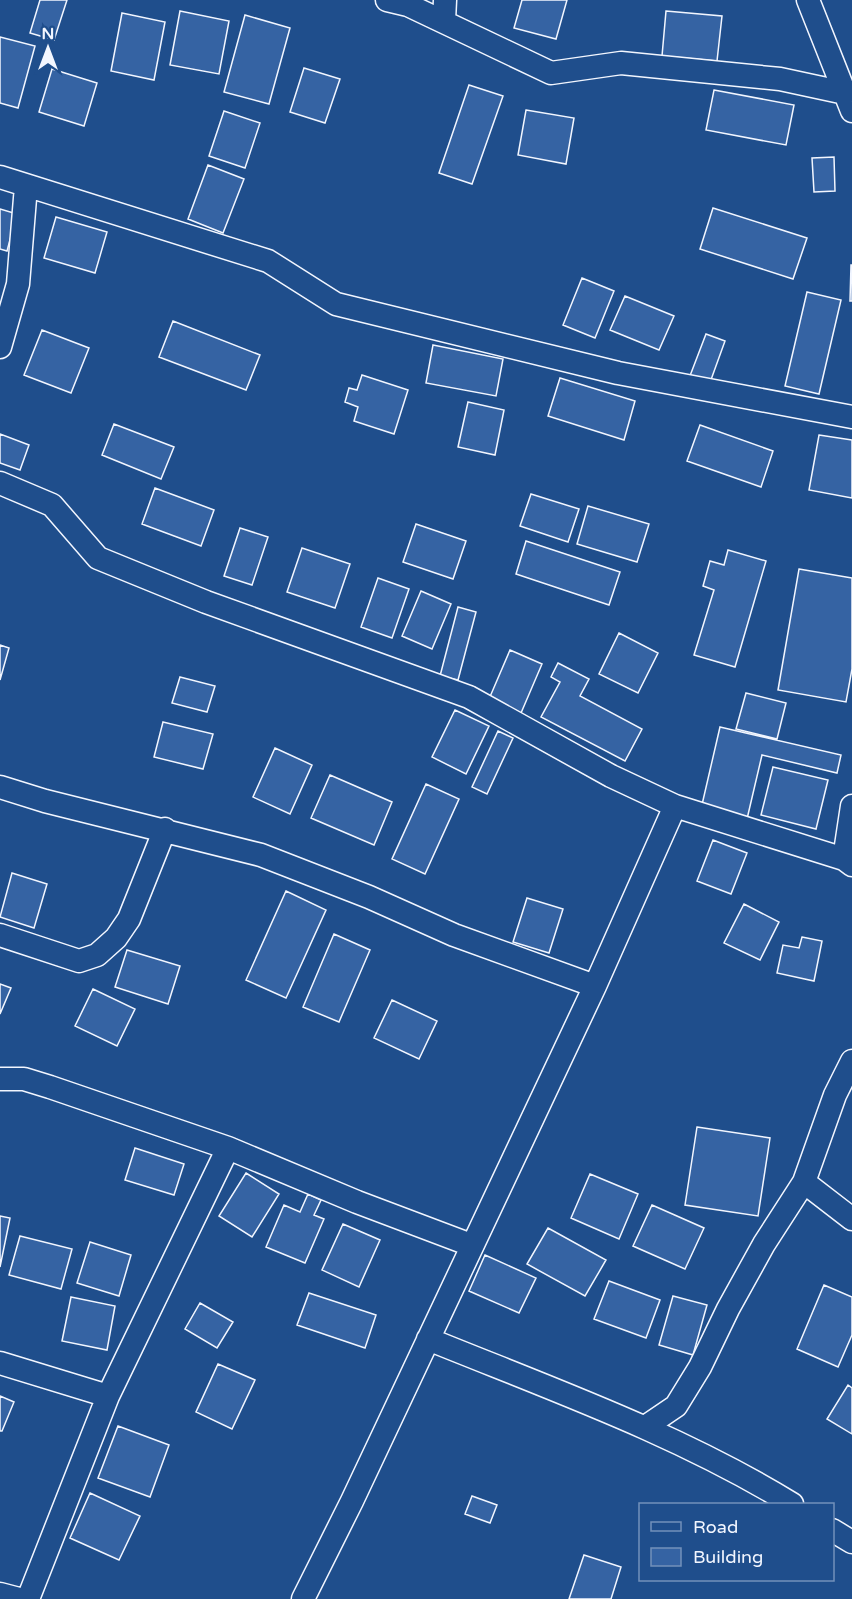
<svg xmlns="http://www.w3.org/2000/svg" width="852" height="1599" viewBox="0 0 852 1599" font-family="'Varela Round',sans-serif">
<style>
.building{fill:#3563a3;stroke:#f2f6ff;stroke-width:1.5}
.lines{fill:none;stroke-linecap:round;stroke-linejoin:round}
.minor-casing{stroke:#f2f6ff;stroke-width:25}
.minor{stroke:#1f4e8c;stroke-width:22}
</style>
<rect width="100%" height="100%" fill="#1f4e8c"/>
<!-- building -->
<path class="building" d="M40,0H67L54,40L30,33Z
M522,0H567L556,39L514,28Z
M180,11L229,21L219,74L170,65Z
M666,11L722,16L717,61L662,56Z
M122,13L165,22L154,80L111,71Z
M245,15L290,28L269,104L224,92Z
M0,37L35,46L18,108L0,103Z
M304,68L340,79L325,123L290,112Z
M52,69L97,83L84,126L39,112Z
M469,85L503,96L472,184L439,173Z
M714,90L794,105L786,145L706,130Z
M526,110L574,118L566,164L518,155Z
M224,111L260,123L245,168L209,156Z
M834,157L835,191L814,192L812,158Z
M208,165L244,179L223,233L188,219Z
M713,208L807,238L793,279L700,249Z
M0,209L17,214L7,251L0,249Z
M56,217L107,232L95,273L44,258Z
M851,265H852V301H850Z
M582,278L614,291L595,338L563,325Z
M807,292L841,300L819,394L785,386Z
M625,296L674,316L659,350L610,330Z
M173,321L260,355L246,390L159,357Z
M42,330L89,348L71,393L24,375Z
M706,334L725,341L708,388L688,381Z
M433,345L503,359L496,396L426,383Z
M362,375L408,390L394,434L354,421L358,407L345,402L349,388L357,390Z
M560,378L635,401L624,440L548,416Z
M468,402L504,410L495,455L458,447Z
M114,424L174,447L161,479L102,455Z
M700,425L773,451L761,487L687,461Z
M0,434L29,445L20,470L0,463Z
M819,435L852,440V498L809,490Z
M155,488L214,510L201,546L142,524Z
M531,494L579,509L568,542L520,526Z
M588,506L649,524L637,562L577,544Z
M416,524L466,541L453,579L403,562Z
M240,528L268,537L252,585L224,576Z
M526,541L620,572L609,605L516,574Z
M302,548L350,564L335,608L287,592Z
M728,550L766,561L735,667L694,655L714,590L703,586L710,561L724,565Z
M799,569L852,578V669L846,702L778,690Z
M378,578L409,589L392,638L361,627Z
M421,591L451,604L432,649L402,636Z
M458,607L476,612L458,680L440,676Z
M619,633L658,653L638,693L599,674Z
M0,645L9,648L0,680Z
M510,650L542,664L521,713L489,699Z
M558,663L589,679L580,696L642,729L625,761L541,717L560,682L551,677Z
M180,677L215,686L207,712L172,703Z
M746,693L786,703L777,739L736,729Z
M455,710L489,726L466,774L432,757Z
M163,722L213,734L203,769L154,757Z
M720,727L841,755L837,773L762,755L747,819L701,809Z
M498,731L513,738L487,794L472,787Z
M275,748L312,765L290,814L253,797Z
M773,767L828,780L816,829L761,815Z
M330,775L392,802L374,845L311,818Z
M426,784L459,799L425,874L392,859Z
M713,840L747,853L731,894L697,881Z
M12,873L47,884L34,928L0,917Z
M286,891L326,910L286,998L246,980Z
M527,898L563,909L549,953L513,942Z
M744,904L779,922L760,960L724,943Z
M334,934L370,950L339,1022L303,1007Z
M802,937L822,941L814,981L777,973L783,945L799,948Z
M127,950L180,966L168,1004L115,987Z
M0,984L11,988L0,1014Z
M93,989L135,1009L117,1046L75,1026Z
M392,1000L437,1021L419,1059L374,1038Z
M697,1127L770,1138L758,1216L685,1205Z
M135,1148L184,1164L174,1195L125,1180Z
M246,1173L279,1194L252,1237L219,1216Z
M590,1174L638,1194L619,1239L571,1218Z
M308,1194L321,1200L314,1215L324,1219L305,1263L266,1247L284,1205L300,1212Z
M652,1205L704,1228L685,1269L633,1246Z
M0,1216L10,1218L0,1267Z
M343,1224L380,1240L359,1287L322,1270Z
M548,1228L606,1260L585,1296L527,1264Z
M20,1236L72,1249L61,1289L9,1275Z
M90,1242L131,1255L119,1296L77,1283Z
M485,1255L536,1278L519,1313L469,1291Z
M609,1281L660,1300L646,1338L594,1319Z
M824,1285L852,1297V1335L838,1367L797,1349Z
M309,1293L376,1315L365,1348L297,1325Z
M673,1296L707,1305L693,1355L659,1345Z
M71,1297L115,1306L107,1350L62,1341Z
M200,1303L233,1322L217,1348L185,1329Z
M218,1364L255,1380L232,1429L196,1412Z
M848,1385L852,1388V1434L827,1419Z
M0,1396L14,1402L2,1431H0Z
M118,1426L169,1445L150,1497L98,1478Z
M90,1493L140,1516L119,1560L70,1538Z
M472,1496L497,1505L490,1523L465,1514Z
M584,1555L621,1567L611,1599H569Z"/>
<g class="lines">
<!-- minor casing -->
<g class="minor-casing">
<path id="minor" d="M387,0L408,5L551,73L621,63L780,79L845,93
M808,0L852,111
M444,21L445,0
M0,177L268,261L336,304L618,373L852,417
M0,347L18,284L26,186
M0,483L52,505L98,558L206,602L469,697L611,776L675,806L844,859L852,865
M0,787L45,801L261,855L369,897L454,935L595,986
M844,859L852,806
M0,935L79,961L97,955L116,938L129,919L165,829
M0,1079H24L50,1087L228,1148L357,1202L471,1245
M804,1182L852,1219
M428,1339C551,1389 678,1434 792,1504
M0,1363L108,1396
M645,1427L676,1406L700,1367L728,1309L764,1244L804,1182L835,1095L852,1061
M832,1530L852,1542
M0,1594L19,1599
M28,1599L108,1396L228,1148
M303,1599L352,1501L595,986L675,806"/>
</g>
<!-- minor -->
<use href="#minor" class="minor"/>
</g>
<!-- legend -->
<rect x="639" y="1503" width="195" height="78" fill="#1f4e8c" stroke="#7391ba" stroke-width="1.5"/>
<rect x="651" y="1522" width="30" height="9" fill="#1f4e8c" stroke="#7391ba" stroke-width="1.5"/>
<text x="693" y="1533" font-size="18" fill="#f2f6ff">Road</text>
<rect x="651" y="1548" width="30" height="18" fill="#3563a3" stroke="#7391ba" stroke-width="1.5"/>
<text x="693" y="1563" font-size="18" fill="#f2f6ff">Building</text>
<!-- north arrow -->
<g transform="translate(48 48)" stroke="#1f4e8c" stroke-width="4.5" paint-order="stroke">
<path d="M0-4.5L10 22L0 15L-10 22Z" fill="#f2f6ff"/>
<text y="-9" font-size="16" font-weight="bold" text-anchor="middle" fill="#f2f6ff">N</text>
</g>
</svg>
